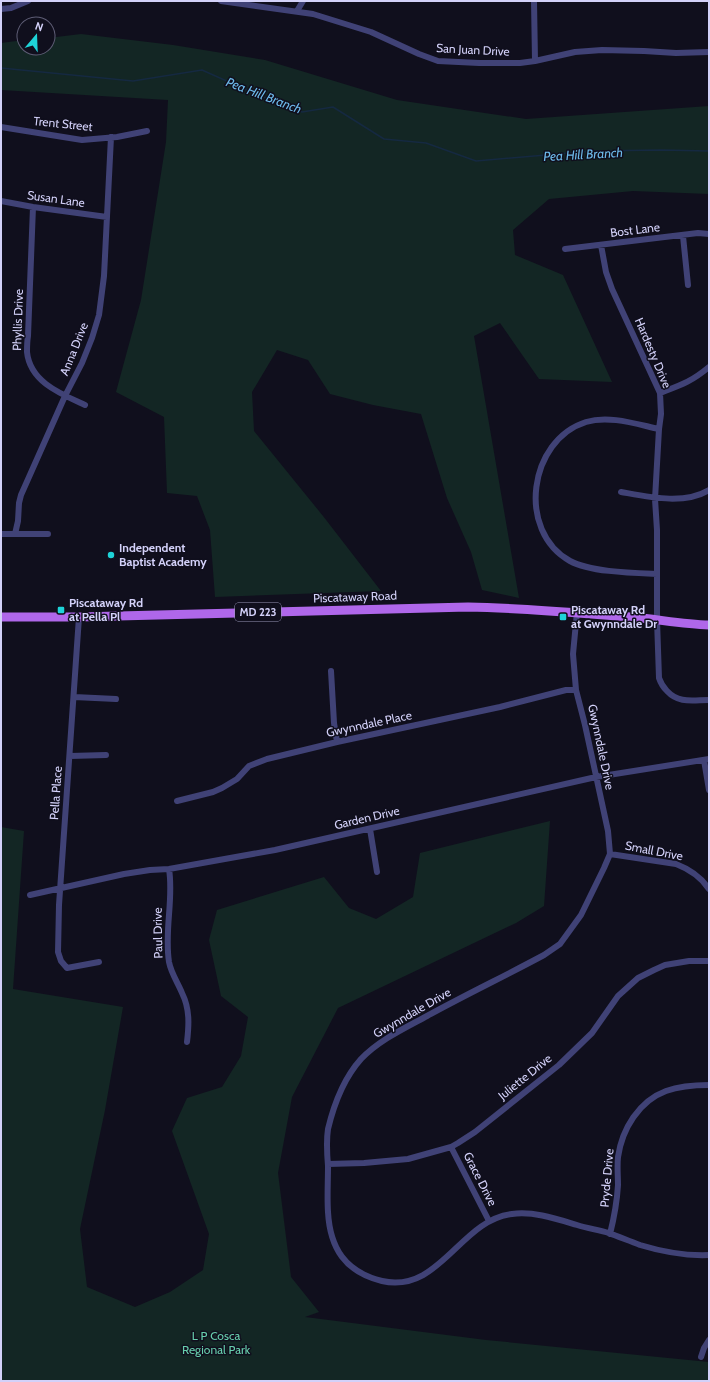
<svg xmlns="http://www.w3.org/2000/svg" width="710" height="1382" viewBox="0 0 710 1382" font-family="Cabin,sans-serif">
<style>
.green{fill:#132624}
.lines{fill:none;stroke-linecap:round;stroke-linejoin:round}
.stream{stroke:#152941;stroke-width:1.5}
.minor{stroke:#404276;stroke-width:6}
.primary{stroke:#af67ea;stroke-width:9}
.poi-dot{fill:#1ed3d8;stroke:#100f1d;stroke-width:1.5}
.labels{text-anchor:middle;stroke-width:3;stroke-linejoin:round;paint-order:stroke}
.shield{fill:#100f1d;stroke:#9897b7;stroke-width:1}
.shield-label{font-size:11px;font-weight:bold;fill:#d3d1f9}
.street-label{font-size:12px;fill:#d3d1f9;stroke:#100f1d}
.poi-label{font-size:12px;font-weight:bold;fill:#d3d1f9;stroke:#100f1d;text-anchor:start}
.park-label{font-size:12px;fill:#67cead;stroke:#100f1d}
.water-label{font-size:13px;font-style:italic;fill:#6dbaeb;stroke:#100f1d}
</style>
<rect width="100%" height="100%" fill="#100f1d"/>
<!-- green -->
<path class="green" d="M81,34L173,45L265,60L397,100L526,119L709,106V194L633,191L549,199L513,230L515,255L563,275L612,382L539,379L500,323L474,336L519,598L482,590L471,552L447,498L421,414L373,405L330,394L308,360L277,350L252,392L254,431L323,516L381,591L215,597L210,530L197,496L167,493L164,417L116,392L141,300L166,142L168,100L1,90V43L24,40V48H48V38Z
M550,821L544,906L516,923L338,1008L292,1097L278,1173L291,1277L319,1312L305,1317L486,1340L709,1362V1381H1V827L24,831L13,989L123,1007L105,1110L80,1229L87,1287L135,1307L170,1292L203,1270L209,1234L172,1131L187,1098L222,1087L241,1056L248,1017L221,996L209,940L217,910L324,877L349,908L376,919L413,897L420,853Z"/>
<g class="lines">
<!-- stream -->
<path class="stream" d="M1,68L133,81L202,70L256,94L302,112L333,107L384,139L426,143L476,161L593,151L661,150L709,151"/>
<!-- minor -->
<path class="minor" d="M221,1L313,14L371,32L419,54L438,61L479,63H520L535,61L575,52L602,50L644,51L676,53L709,52
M534,1L535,61
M1,9L11,8L28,1
M297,11L303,1
M1,127L82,140L117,137L147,131
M1,201L33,207L107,217
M33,207L28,336C27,342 27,347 27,352C30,382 61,394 85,405
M683,236L688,285
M601,245L606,272L612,289L660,393L661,414L659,429L655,499L657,530V620L659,678C661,684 663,687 667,691C679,704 693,700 709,700
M565,249L698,233L709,234
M660,393C681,385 691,382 709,367
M621,492C649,497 684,505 709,490
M1,534H48
M15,534L18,521L19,503L21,495L65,396L82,363L92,338L99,315L104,276L111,137
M657,574C633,573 590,572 570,561C516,531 529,440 586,422C609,415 636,424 659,429
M577,612L573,654L576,690L585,725L608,831L610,854L604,868L581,915L560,944L544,955C505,976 465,995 427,1016C405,1028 379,1040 361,1059C344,1078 334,1104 328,1129C326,1142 327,1154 328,1166C328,1182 327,1197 328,1212C330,1248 345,1272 382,1281C440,1294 460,1220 512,1214C534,1211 557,1219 577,1225C587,1228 598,1230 609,1233C619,1237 630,1241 640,1245C663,1252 685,1256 709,1255
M79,617L59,905L58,952L61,961L67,968L99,962
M331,671L334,723L337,742
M74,697L116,699
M70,756L106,755
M704,760L709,790
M177,801L213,792L222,788L237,779L249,766L267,759L337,742L500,707L566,690H576
M370,829L377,872
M610,854L676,864C689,869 701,877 709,889
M169,869C174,899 164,930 169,962C171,973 178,983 182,993C190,1009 189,1025 187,1042
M30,895L124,874L150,870L169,869L275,850L596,777L709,759
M451,1147L489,1221
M328,1164L364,1163L408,1159L451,1147L458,1143L475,1132L559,1065L592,1033L618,996L638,978L654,970L665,965L689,961H709
M610,1234C614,1218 617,1202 618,1185C618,1176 617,1167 618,1157C622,1129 639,1101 666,1091C680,1086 695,1085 709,1085
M701,1357L704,1348L709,1340"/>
<!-- primary -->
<path class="primary" d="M1,617H79L468,607C522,608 576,613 630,617C656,619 682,624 709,625"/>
</g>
<!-- markers -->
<g class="poi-dot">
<circle cx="111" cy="555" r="4"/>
<rect x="57" y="606" width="8" height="8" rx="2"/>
<rect x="559" y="613" width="8" height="8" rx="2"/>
</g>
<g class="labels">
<!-- shield labels -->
<rect class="shield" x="235" y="603" width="46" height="18" rx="3"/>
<g class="shield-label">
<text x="258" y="616">MD 223</text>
</g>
<!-- street labels -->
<g class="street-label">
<text transform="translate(473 50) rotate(3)" y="4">San Juan Drive</text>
<text transform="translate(63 124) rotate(6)" y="4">Trent Street</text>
<text transform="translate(56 199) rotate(8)" y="4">Susan Lane</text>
<text transform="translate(635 230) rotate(-7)" y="4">Bost Lane</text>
<text transform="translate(18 320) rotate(-88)" y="4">Phyllis Drive</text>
<text transform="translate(74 349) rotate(-68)" y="4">Anna Drive</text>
<text transform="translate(653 353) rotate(67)" y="4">Hardesty Drive</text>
<text transform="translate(355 597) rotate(-2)" y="4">Piscataway Road</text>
<text transform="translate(369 724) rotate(-12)" y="4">Gwynndale Place</text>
<text transform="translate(601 747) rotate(78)" y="4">Gwynndale Drive</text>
<text transform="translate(56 793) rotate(-86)" y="4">Pella Place</text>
<text transform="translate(367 818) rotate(-13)" y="4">Garden Drive</text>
<text transform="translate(654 851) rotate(11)" y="4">Small Drive</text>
<text transform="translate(158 933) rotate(-91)" y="4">Paul Drive</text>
<text transform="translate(412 1013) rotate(-30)" y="4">Gwynndale Drive</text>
<text transform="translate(525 1077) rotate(-39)" y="4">Juliette Drive</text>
<text transform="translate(607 1178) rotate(-85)" y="4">Pryde Drive</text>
<text transform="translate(480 1179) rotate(63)" y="4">Grace Drive</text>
</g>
<!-- poi labels -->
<g class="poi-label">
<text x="119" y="552">Independent<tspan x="119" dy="14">Baptist Academy</tspan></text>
<text x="69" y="607">Piscataway Rd<tspan x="69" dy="14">at Pella Pl</tspan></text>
<text x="571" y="614">Piscataway Rd<tspan x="571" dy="14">at Gwynndale Dr</tspan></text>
</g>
<!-- park labels -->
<g class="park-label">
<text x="216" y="1340">L P Cosca<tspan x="216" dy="14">Regional Park</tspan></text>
</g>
<!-- water labels -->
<g class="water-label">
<text transform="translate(264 95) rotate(21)" y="5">Pea Hill Branch</text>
<text transform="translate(583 154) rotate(-3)" y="5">Pea Hill Branch</text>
</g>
</g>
<!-- border -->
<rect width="710" height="1382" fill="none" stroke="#d3d1f9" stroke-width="4"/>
<!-- north arrow -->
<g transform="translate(36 36) rotate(19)"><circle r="19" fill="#100f1d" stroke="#5e5d75"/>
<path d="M0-3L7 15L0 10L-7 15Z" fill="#1ed3d8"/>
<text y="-6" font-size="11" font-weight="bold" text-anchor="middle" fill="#d3d1f9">N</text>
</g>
</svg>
